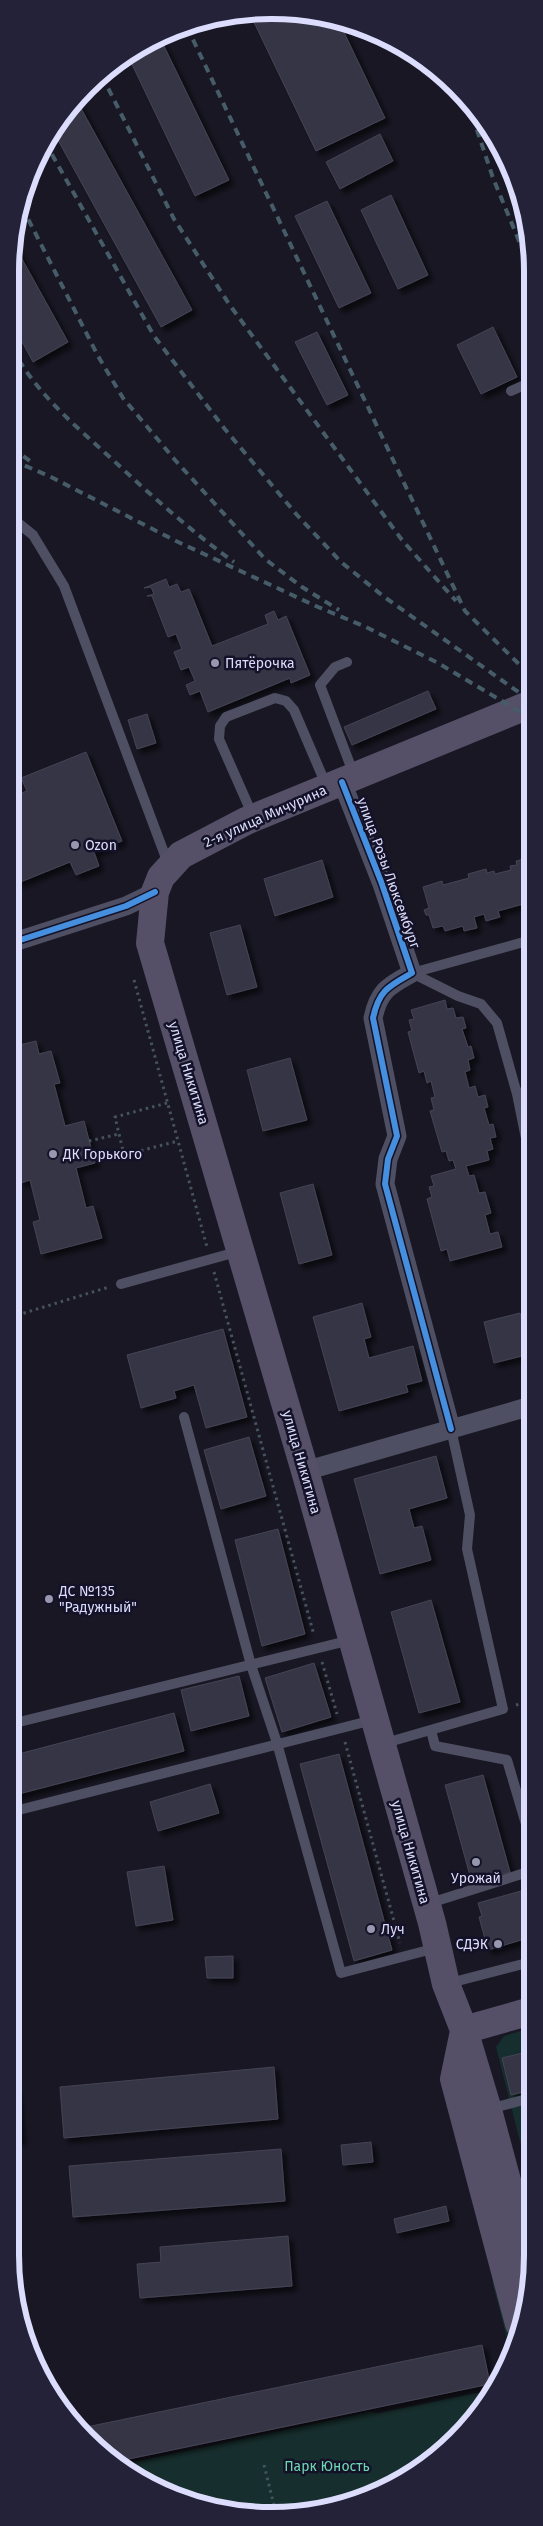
<svg xmlns="http://www.w3.org/2000/svg" width="543" height="2526" viewBox="0 0 543 2526" font-family="'Fira Sans',sans-serif">
<style>
.green{fill:#162e2d}
.building{fill:#363644;stroke:#454356;filter:url(#shadow)}
.lines{fill:none;stroke-linecap:round;stroke-linejoin:round}
.path{stroke:#46535e;stroke-width:3;stroke-dasharray:2.5 4;stroke-linecap:butt}
.service{stroke:#4e4f63;stroke-width:10}
.minor{stroke:#4e4f63;stroke-width:19}
.primary{stroke:#555068;stroke-width:28}
.rail{stroke:#465d69;stroke-width:4;stroke-dasharray:8 6;stroke-linecap:butt}
.cycleway-casing{stroke:#141228;stroke-width:9}
.cycleway{stroke:#468fdf;stroke-width:6}
.poi-dot{fill:#9798b0;stroke:#141228;stroke-width:2}
.labels{text-anchor:middle;stroke-width:5;stroke-linejoin:round;paint-order:stroke}
.poi-label{font-size:14px;fill:#dcddfc;stroke:#141228;text-anchor:start}
.street-label{font-size:14px;fill:#dcddfc;stroke:#141228}
.park-label{font-size:14px;fill:#6dd8b0;stroke:#141228}
.rim{fill:none;stroke:#dcddfc;stroke-width:6}
</style>
<defs>
<filter id="shadow"><feDropShadow dx="4.5" dy="4.5" stdDeviation="2.5" flood-color="#0009"/></filter>
</defs>
<rect width="100%" height="100%" fill="#181723"/>
<!-- green -->
<path class="green" d="M11,1612H13L21,1649L11,1651Z
M531,2028V2185L496,2047L504,2036Z
M502,2279L516,2333L510,2350L492,2281Z
M495,2389L431,2462L339,2507L254,2515L156,2489L124,2464L369,2412L379,2413Z"/>
<!-- building -->
<path class="building" d="M306,12L339,22L385,118L316,151L251,16Z
M161,40L229,180L195,196L128,56Z
M78,103L192,310L161,327L53,131Z
M380,134L393,161L340,189L326,162Z
M391,195L428,275L398,289L361,210Z
M327,201L371,293L339,308L295,216Z
M12,241L68,342L33,362L12,323Z
M493,327L517,377L481,394L457,345Z
M317,332L348,395L327,405L295,342Z
M166,579L169,587L177,584L181,592L189,589L212,646L268,624L265,615L274,611L278,620L286,616L310,675L291,683L290,678L208,712L200,691L190,695L186,685L195,681L189,667L181,670L174,652L182,649L176,634L168,637L152,596H147L154,594L151,587L144,588Z
M428,691L436,709L352,745L344,727Z
M147,714L156,743L137,749L128,720Z
M86,752L122,841L94,852L99,866L76,875L70,862L18,883L12,867V797L27,791L21,778Z
M531,857V909H529L527,903L498,911L500,917L486,921L484,914L474,917L477,928L464,931L463,926L445,931L443,926L433,928L429,915H426L424,910L429,908L423,887L442,881L443,885L469,878L468,874L486,869L487,873L494,871L495,874L511,870L510,866L517,865L516,861Z
M322,860L333,897L275,916L264,879Z
M240,925L257,987L227,995L210,933Z
M445,1000L447,1009L453,1008L456,1018L463,1017L466,1028L462,1029L468,1047L471,1046L474,1058L468,1060L470,1070L465,1072L469,1088L475,1086L478,1097L485,1095L488,1107L484,1108L489,1125L493,1124L496,1137L490,1138L493,1149L487,1151L489,1160L466,1166L469,1176L474,1175L479,1193L485,1192L491,1213L485,1215L490,1234L498,1232L502,1247L450,1261L447,1249L441,1251L427,1199L432,1197L429,1187L434,1186L431,1176L456,1169L453,1160L449,1161L446,1151L442,1152L430,1111L434,1110L431,1098L435,1097L431,1081L427,1083L424,1071L419,1073L408,1032L412,1031L409,1020L414,1019L411,1010Z
M36,1041L39,1054L51,1051L60,1083L54,1084L65,1126L84,1121L95,1163L76,1168L86,1208L93,1206L102,1238L41,1254L33,1222L40,1220L30,1180L21,1183L11,1146V1141L19,1139L11,1111V1047Z
M290,1058L307,1120L263,1131L247,1070Z
M313,1184L332,1255L299,1264L280,1193Z
M362,1303L371,1337L364,1339L369,1358L413,1346L422,1381L406,1385L408,1392L339,1411L313,1317Z
M520,1313L530,1354L494,1363L484,1322Z
M223,1329L247,1417L206,1428L194,1385L174,1391L176,1398L141,1408L127,1355Z
M249,1437L266,1496L221,1509L204,1450Z
M436,1456L447,1498L409,1509L414,1528L422,1526L431,1560L380,1574L354,1479Z
M278,1529L305,1634L262,1646L235,1540Z
M431,1600L460,1702L419,1713L391,1612Z
M314,1663L331,1717L282,1732L265,1678Z
M239,1676L249,1716L191,1731L181,1690Z
M174,1713L184,1751L11,1796V1756Z
M339,1754L392,1950L354,1961L300,1764Z
M483,1775L510,1872L472,1883L445,1785Z
M210,1784L219,1813L158,1831L150,1802Z
M164,1866L173,1920L136,1926L127,1872Z
M526,1883L531,1885V1937L488,1950L479,1917L482,1916L478,1903L521,1891Z
M233,1956V1978H207L205,1957Z
M531,2051V2090L511,2095L502,2058Z
M274,2067L278,2119L64,2138L60,2087Z
M10,2089H16L21,2140L10,2141Z
M371,2142L373,2162L343,2165L341,2145Z
M281,2149L285,2201L73,2217L69,2166Z
M446,2206L449,2221L397,2233L394,2219Z
M288,2236L292,2286L140,2298L137,2264L161,2262L160,2247Z
M482,2345L490,2384L119,2461L77,2429Z"/>
<g class="lines">
<!-- path -->
<path class="path" d="M134,980L207,1247
M167,1103L115,1117L124,1155L178,1141
M89,1141L119,1134
M214,1272L314,1635
M11,1317L109,1287
M322,1662L337,1714
M516,1705L531,1701
M345,1742L400,1943
M264,2465L276,2513"/>
<!-- service -->
<path class="service" d="M443,77L449,89
M511,391L531,382
M12,518L33,535L64,586L169,866
M347,662L335,667L320,685L354,775
M253,816L219,739L220,726L226,717L275,698L286,701L294,710L327,787
M412,973L458,996L481,1004L497,1023L517,1094L531,1163
M412,973L531,940
M517,1094L531,1090
M121,1284L240,1251
M184,1417L251,1665L277,1743L341,1973L436,1948
M11,1724L351,1640
M431,1730L435,1746L507,1760L531,1841
M382,1744L503,1709L467,1549L470,1515L451,1429
M11,1812L373,1720
M427,1904L531,1871
M446,1984L531,1962
M489,2109L531,2098"/>
<!-- minor -->
<path class="minor" d="M342,782L382,884L412,973C389,986 379,990 373,1018L397,1136L388,1159L385,1184L451,1429
M11,943L126,906L155,892
M305,1471L531,1406"/>
<!-- primary -->
<path class="primary" d="M464,2030L531,2011
M464,2031L454,2079L519,2324
M531,2270L488,2110L464,2030L446,1984L432,1923L305,1471L150,943L155,892L161,877L181,855L246,821L531,704"/>
<!-- rail -->
<path class="rail" d="M187,27L465,611L531,676
M102,76L174,219L229,304L402,540L456,601
M468,103L493,178L531,270
M45,142L154,336L224,428L297,515L341,562L383,596L531,701
M22,207L98,356L123,398L175,460L265,559L302,587L339,610
M12,348C37,395 76,426 114,461C153,497 192,532 234,562
M12,448L34,464
M12,460L51,477L176,541L318,607L366,627L438,663L517,710L531,721"/>
<!-- cycleway casing -->
<g class="cycleway-casing">
<path id="cycleway" d="M342,782L382,884L412,973C389,986 379,990 373,1018L397,1136L388,1159L385,1184L451,1429
M11,943L126,906L155,892"/>
</g>
<!-- cycleway -->
<use href="#cycleway" class="cycleway"/>
</g>
<!-- markers -->
<g class="poi-dot">
<circle cx="215" cy="663" r="5"/>
<circle cx="75" cy="845" r="5"/>
<circle cx="53" cy="1154" r="5"/>
<circle cx="49" cy="1599" r="5"/>
<circle cx="476" cy="1862" r="5"/>
<circle cx="371" cy="1929" r="5"/>
<circle cx="498" cy="1944" r="5"/>
</g>
<g class="labels">
<!-- poi labels -->
<g class="poi-label">
<text x="225" y="668">Пятёрочка</text>
<text x="85" y="850">Ozon</text>
<text x="63" y="1159">ДК Горького</text>
<text x="59" y="1596">ДС №135<tspan x="59" dy="16">"Радужный"</tspan></text>
<text x="476" y="1883" text-anchor="middle">Урожай</text>
<text x="381" y="1934">Луч</text>
<text x="488" y="1949" text-anchor="end">СДЭК</text>
</g>
<!-- street labels -->
<g class="street-label">
<text transform="translate(265 816) rotate(-24)" y="5">2-я улица Мичурина</text>
<text transform="translate(389 873) rotate(70)" y="5">улица Розы Люксембург</text>
<text transform="translate(189 1073) rotate(73)" y="5">улица Никитина</text>
<text transform="translate(302 1462) rotate(74)" y="5">улица Никитина</text>
<text transform="translate(411 1852) rotate(74)" y="5">улица Никитина</text>
</g>
<!-- park labels -->
<g class="park-label">
<text x="327" y="2471">Парк Юность</text>
</g>
</g>
<!-- crop -->
<path d="M0 0H543V2526H0ZM271 19H272A252 252 0 0 1 524 271V2255A252 252 0 0 1 272 2507H271A252 252 0 0 1 19 2255V271A252 252 0 0 1 271 19Z" fill="#242239" fill-rule="evenodd"/>
<path class="rim" d="M271 19H272A252 252 0 0 1 524 271V2255A252 252 0 0 1 272 2507H271A252 252 0 0 1 19 2255V271A252 252 0 0 1 271 19Z"/>
</svg>
